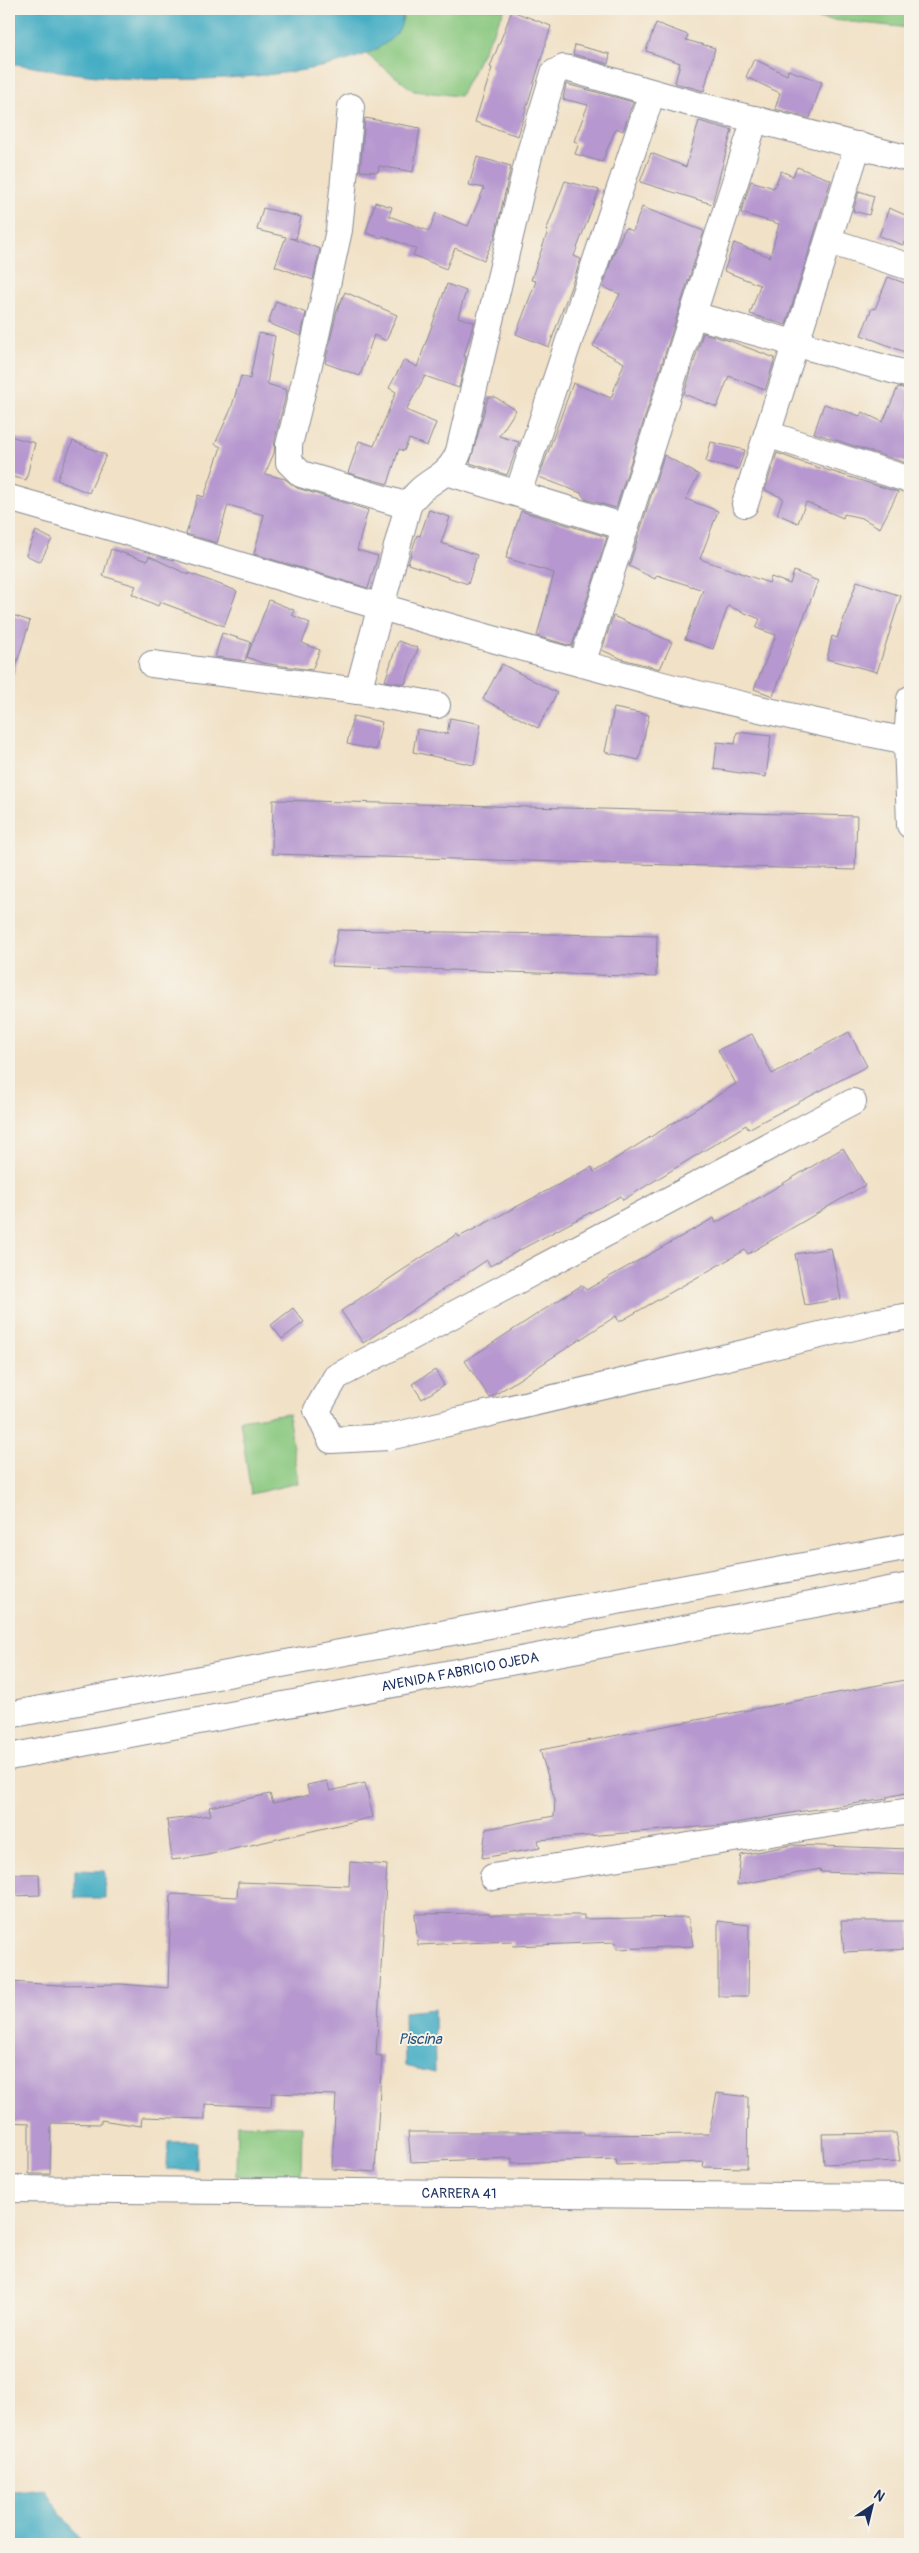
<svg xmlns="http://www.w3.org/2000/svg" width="919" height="2553" viewBox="0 0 919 2553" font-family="Pangolin,sans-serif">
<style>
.green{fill:#87c77e;stroke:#517b6e}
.water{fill:#45adc4;stroke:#306e91}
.building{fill:#b697cf}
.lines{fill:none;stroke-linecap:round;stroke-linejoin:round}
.minor-casing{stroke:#868892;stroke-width:28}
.minor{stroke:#fff;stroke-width:26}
.labels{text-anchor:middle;stroke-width:4;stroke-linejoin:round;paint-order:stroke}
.street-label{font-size:14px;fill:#1b2f5e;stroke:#f7f3e8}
.water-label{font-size:15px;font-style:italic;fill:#28557d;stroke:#f7f3e8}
</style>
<rect width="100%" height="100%" fill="#f7f3e8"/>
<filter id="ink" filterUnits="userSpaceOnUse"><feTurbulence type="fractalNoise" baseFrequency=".02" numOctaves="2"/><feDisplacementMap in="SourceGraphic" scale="10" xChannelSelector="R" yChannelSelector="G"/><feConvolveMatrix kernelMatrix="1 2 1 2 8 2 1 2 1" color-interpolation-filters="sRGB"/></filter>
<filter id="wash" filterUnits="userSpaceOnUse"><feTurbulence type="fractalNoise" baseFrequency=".0096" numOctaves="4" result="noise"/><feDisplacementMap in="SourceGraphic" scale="20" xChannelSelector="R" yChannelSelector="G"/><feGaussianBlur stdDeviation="1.12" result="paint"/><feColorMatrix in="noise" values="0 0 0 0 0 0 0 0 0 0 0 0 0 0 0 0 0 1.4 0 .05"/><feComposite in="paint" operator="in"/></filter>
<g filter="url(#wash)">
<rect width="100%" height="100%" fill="#f1e1c6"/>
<!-- green -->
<path class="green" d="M403,9H505L460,96L414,91L366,54L381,46L403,19Z
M726,9H910V28Z
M288,1413L298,1483L251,1494L240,1420Z
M237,2124L302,2126L301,2178L236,2176Z"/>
<!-- water -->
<path class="water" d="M9,9H403C403,17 402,27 396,34C357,81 177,82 117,78C81,75 45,69 9,63Z
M75,1870L105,1871V1898H75Z
M434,2009L435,2073L405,2066L404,2012Z
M168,2142H197V2170L167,2169Z
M44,2490L83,2544H9V2491Z"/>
<g id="blocks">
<!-- building -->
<path class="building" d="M512,11L551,26L518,136L475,122L492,68L490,67Z
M656,23L688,35L686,40L715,48L704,91L675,83L680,63L646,51Z
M575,45L610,54L608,64L573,54Z
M754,59L787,75L788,70L822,82L810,118L775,109L780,93L746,77Z
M566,84L633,102L623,131L616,128L602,162L575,154L579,143L574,141L588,105L563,99Z
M365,118L420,128L413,172L379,166L378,172L360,171Z
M699,121L732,130L712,204L640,182L651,153L686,167Z
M477,157L511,166L495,236L484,260L455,248L446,269L413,255L416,249L383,236L382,238L366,233L375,202L392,207L389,216L429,231L436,213L468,226L484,188L469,185Z
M797,167L831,180L786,325L750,314L760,285L724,271L734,243L770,257L779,224L741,213L751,181L774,188L781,171L793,176Z
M565,181L599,190L574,256L581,259L549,347L516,334L536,281L531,280L548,231H546Z
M859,191L874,196L869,215L853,211Z
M642,207L704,231L616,508L585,499L581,493L539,477L573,383L611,398L624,363L593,346L620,294L603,287L612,258L625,228L633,231Z
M263,208L301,217L296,239L290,238L320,249L313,280L275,266L286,237L257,230Z
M889,208L910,217V245L904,242L903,245L879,236Z
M888,277L910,285V354L861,335L872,308L875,309Z
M447,284L466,291L458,317L474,322L464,356L466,357L459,388L425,376L406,410L436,423L427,446L409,439L404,451L399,449L388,484L348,473L359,441L374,446L396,392L389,388L404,360L417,367Z
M345,292L397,315L386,341L374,335L360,376L325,363L337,310Z
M276,301L306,313L301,336L268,323Z
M259,333L275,336L267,384L287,390L275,439L274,453L265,474L285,479L297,488L368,510L357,550L378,556L368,588L254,554L264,515L228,505L217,543L186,534L198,495L204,497L221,447L215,444L231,409L241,376L250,379Z
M703,333L730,341L775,358L765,390L729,376L717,407L684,394Z
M898,387L910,390V443L906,463L814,433L824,404L860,416L862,412L883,422Z
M488,397H495L516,410L499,436L519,442L507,475L470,463Z
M9,436L35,443L26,480L9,476Z
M73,441L106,455L89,493L57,480Z
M711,442L745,450L738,469L706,462Z
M777,453L804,463L898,492L880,528L862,518L844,514L843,518L806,502L798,523L777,514L783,498L765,490Z
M664,455L699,475L686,499L718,511L700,559L769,583L771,577L790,584L794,571L818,581L773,696L754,689L776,635L756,628L760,619L728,606L713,649L685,639L703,590L657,575L655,579L629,566Z
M429,510L450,517L441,543L477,555L468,584L408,564L417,535L420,536Z
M521,511L607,537L572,646L537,636L554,573L506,558Z
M36,531L52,539L40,562L26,555Z
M111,549L147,561L149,556L189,575V573L237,591L224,626L160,602L158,606L132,594L136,586L103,576Z
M857,581L901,596L877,672L827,659L832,636L837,638Z
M269,600L294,610L292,615L310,623L302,643L320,650L312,670L262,663L247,657Z
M9,614L30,621L13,675H9Z
M613,616L672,642L660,669L622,659L602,650Z
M222,633L251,642L245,661L215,657Z
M398,641L418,648L405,684L385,681Z
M502,664L557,693L538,728L483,699Z
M614,708L649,715L639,760L605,752Z
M353,716L382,722L376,750L347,744Z
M450,718L481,724L474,765L413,752L417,729L447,734Z
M737,732L771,736L766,777L714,769L717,742L735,744Z
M273,800L857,816L855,870L272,854Z
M338,930L657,936L656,977L331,966Z
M849,1032L867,1066L748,1129L746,1125L623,1200L621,1196L490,1266L487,1260L363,1343L341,1311L457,1234L459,1237L592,1167L594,1172L736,1084L718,1050L752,1034L772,1074Z
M843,1148L865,1185L748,1254L745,1250L619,1322L616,1316L490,1398L465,1361L582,1285L586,1290L714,1218L716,1223Z
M831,1248L841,1299L805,1305L795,1254Z
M293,1308L304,1322L282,1339L271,1325Z
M435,1370L444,1385L422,1399L412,1384Z
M910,1679V1792L887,1797V1799L797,1812L725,1825L538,1840L540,1848L482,1858L486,1829L554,1816L555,1800L540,1750Z
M327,1781L330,1791L365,1783L373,1817L203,1856L172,1860L167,1820L211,1815L209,1807L270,1794L273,1803L309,1795L307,1785Z
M792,1845L910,1849V1875L821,1872L820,1869L737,1885L741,1855Z
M350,1862L387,1865L376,2055L382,2056L375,2172L332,2169L336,2095L272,2093L271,2107L205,2104V2119L142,2117L141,2126L101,2120V2124L51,2123L50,2174H29V2123L9,2122V1982L59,1985L121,1984L168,1988L171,1894L237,1897L238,1882L349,1886Z
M11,1874H39L40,1895L12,1896Z
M489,1913L490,1915H584V1919L688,1917L693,1946L617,1949L616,1942L513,1946L512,1941L418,1945L415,1914Z
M718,1921L749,1925L748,1996H718Z
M841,1921H910V1949L844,1952Z
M717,2093L748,2097L747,2168L703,2167L704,2162L617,2165L616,2159L512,2163V2158L411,2162L408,2132H584V2135L709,2134Z
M896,2133L900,2161L824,2164L822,2134Z"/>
</g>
</g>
<g filter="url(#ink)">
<use href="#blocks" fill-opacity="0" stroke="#868892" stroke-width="1"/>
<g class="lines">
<!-- minor casing -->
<g class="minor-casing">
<g id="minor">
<path d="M351,107L339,230L315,340L289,445V462L301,474L408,506"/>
<path d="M829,241L910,267"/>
<path d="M693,315L910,375"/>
<path d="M767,434L910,480"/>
<path d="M447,472L625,527"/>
<path d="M518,493L652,93"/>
<path d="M9,498C307,582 602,681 907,741"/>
<path d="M745,504L858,145"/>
<path d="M152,664L358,691L437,705"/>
<path d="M582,664L755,119"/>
<path d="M358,691L408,506C423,478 448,482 459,451L529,156L554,73L564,68L570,69L690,103L910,159"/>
<path d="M910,699L907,741L910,825"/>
<path d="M853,1102L336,1377L317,1410L331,1440L389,1437L879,1321L910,1316"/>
<path d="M9,1715L910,1546"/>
<path id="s1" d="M9,1757L910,1586"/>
<path d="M493,1877L910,1811"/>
<path id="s2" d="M9,2189L910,2197"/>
</g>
</g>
<!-- minor -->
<use href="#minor" class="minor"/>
</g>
</g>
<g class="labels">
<!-- street labels -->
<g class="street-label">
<text dy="5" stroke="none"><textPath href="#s1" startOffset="459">AVENIDA FABRICIO OJEDA</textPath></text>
<text dy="5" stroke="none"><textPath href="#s2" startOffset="450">CARRERA 41</textPath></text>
</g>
<!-- water labels -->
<g class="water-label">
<text x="420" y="2044">Piscina</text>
</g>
</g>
<!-- margin -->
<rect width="919" height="2553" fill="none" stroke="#f7f3e8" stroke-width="30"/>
<!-- north arrow -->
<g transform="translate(872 2506) rotate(35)" stroke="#f7f3e8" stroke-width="4" paint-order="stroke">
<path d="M0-4L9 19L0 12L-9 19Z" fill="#1b2f5e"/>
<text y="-8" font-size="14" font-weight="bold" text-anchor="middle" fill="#1b2f5e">N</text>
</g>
</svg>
